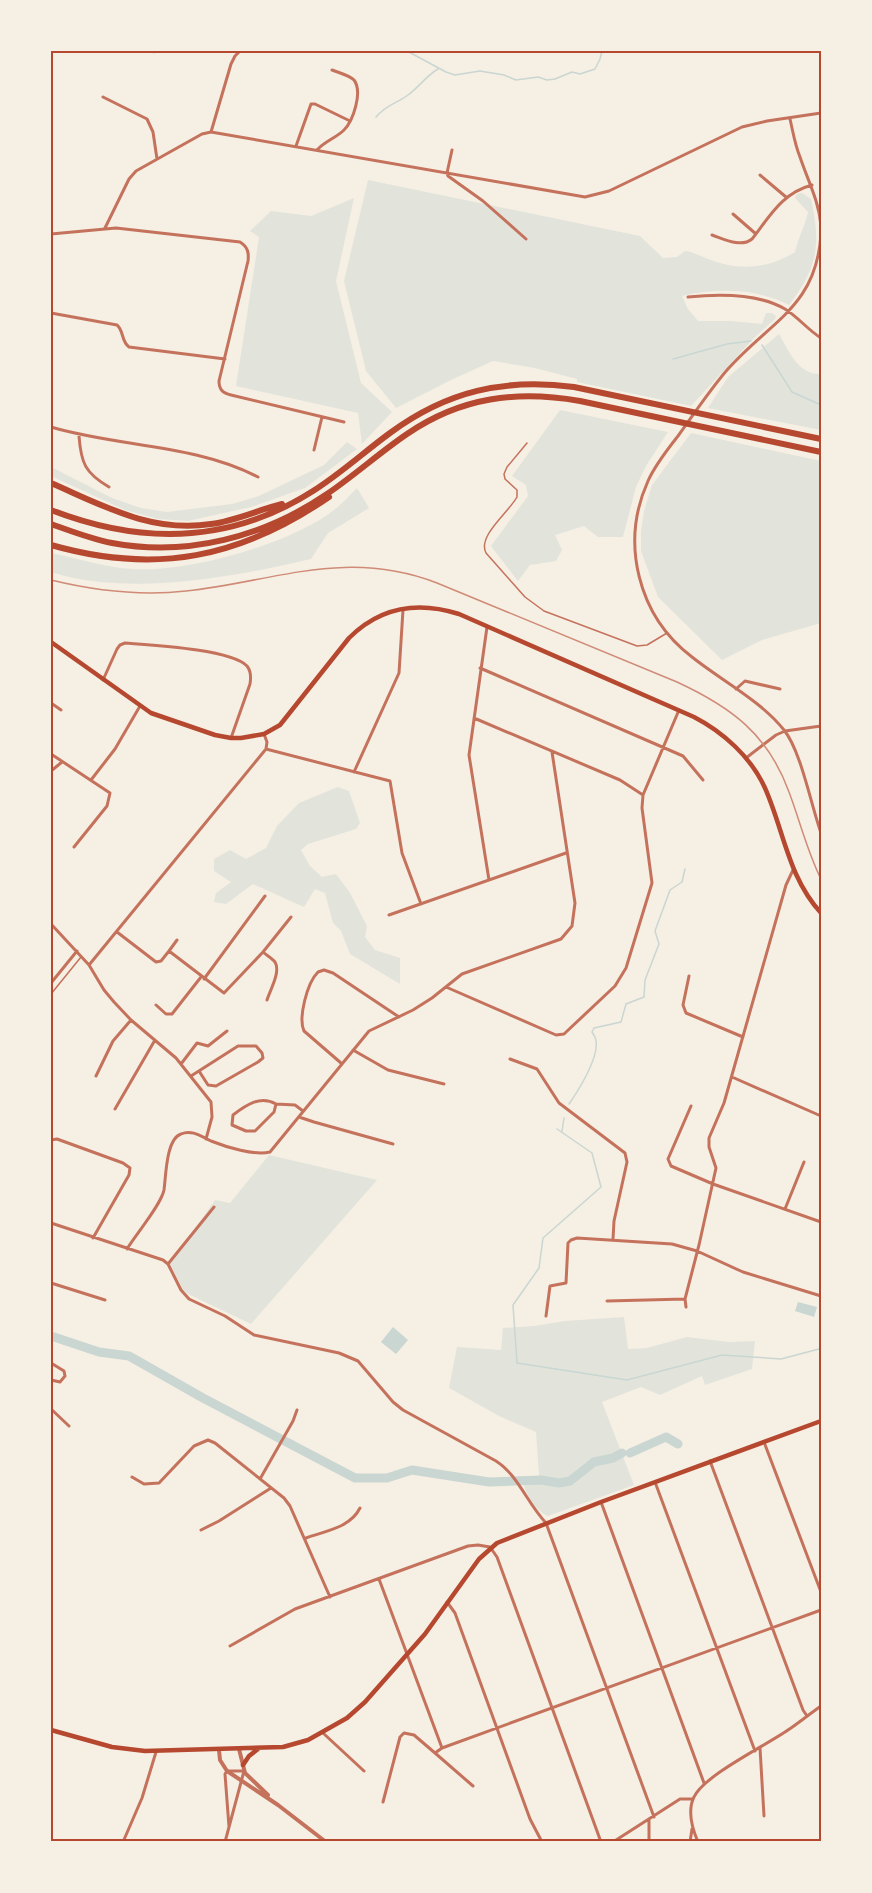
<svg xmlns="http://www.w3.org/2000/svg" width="872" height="1893" viewBox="0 0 872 1893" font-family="Jost,sans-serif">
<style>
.green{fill:#e2e4dc}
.water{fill:#c9d6d2}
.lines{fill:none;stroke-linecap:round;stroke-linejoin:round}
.stream{stroke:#c9d6d2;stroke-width:1.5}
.river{stroke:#c9d6d2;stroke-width:9}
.service{stroke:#c5725c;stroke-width:1.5}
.minor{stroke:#c5725c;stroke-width:3}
.tertiary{stroke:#c5725c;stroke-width:4}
.secondary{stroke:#b5482f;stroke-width:4.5}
.motorway{stroke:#b5482f;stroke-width:6}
.rail{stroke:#cf8b77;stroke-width:1.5}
.neatline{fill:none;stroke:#b5482f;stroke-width:2}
</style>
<rect width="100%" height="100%" fill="#f6efe4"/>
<!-- green -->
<path class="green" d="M368,180L640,236L663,258L677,257L685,251C694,252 700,256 708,259C737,271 769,269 795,252C798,238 805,226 808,212L795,198L797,194L802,193L811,199C821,245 818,267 789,305C757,288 716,288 682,296L688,309L698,321H731L762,324L766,313H772L776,316L775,319L755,337L691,406L577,382V379L535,368L493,361L453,379L396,408L366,371L344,281Z
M354,198L336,281L361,383L392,412L362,444L358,413L236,386L259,237L250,231L271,211L311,216Z
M779,334C789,351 798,375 821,374V430L708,408L728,377Z
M560,410L668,432L646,466L636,487L623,537H598L584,526L555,535L562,550L556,561L530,565L518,581L491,546L528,496L526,485L512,476Z
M691,433L821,461V623L762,640L722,660L658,597L641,551V532L644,511L652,485Z
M347,442L357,449L305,488L251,507L188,521L158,519L125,510L51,476V467L112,498L141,508L167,512L232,504L259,496L324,465Z
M357,488L369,508L328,533L311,559C234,577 128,597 51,572V553C76,558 108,568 132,569C187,573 291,544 334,510C342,504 350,495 357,488Z
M338,787L349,791L360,823L356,829L308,844L301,850L310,866L322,877L336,874L350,893L367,926L365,937L375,950L400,958V984L350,954L341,931L333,923L325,893L315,889L304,907L253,884L226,904L214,902L216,893L231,882L214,871V859L230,850L246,859L266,848L277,826L299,803Z
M269,1155L377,1180L251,1324L188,1294L183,1290L170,1264L215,1200L230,1203Z
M624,1317L628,1349L647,1348L687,1337L729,1342L755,1341L752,1369L705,1385L702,1376L660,1395L641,1387L602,1402L634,1485L548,1516C536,1512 522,1490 523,1477L539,1476L536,1432L501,1417L449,1388L457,1347L501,1350L503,1328L534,1326L565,1321Z"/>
<!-- water -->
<path class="water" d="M798,1302L817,1307L814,1317L795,1311Z
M393,1327L408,1340L396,1354L381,1342Z"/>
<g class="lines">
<!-- stream -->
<path class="stream" d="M154,51V53
M407,51L446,72L455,75L480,71L504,75L516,80L538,77L547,80L555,79L572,72L580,74L595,69L600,59L602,51
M376,117C387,104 396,104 408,95C419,87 426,76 438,69
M762,345L792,392L821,405
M673,359L727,344L751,341
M569,1104C578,1091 599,1058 596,1041C596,1038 594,1035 592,1032L594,1028L621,1022L626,1004L644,997L645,980L659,944L655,931L670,890L682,882L685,869
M557,1129L592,1153L601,1187L543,1238L539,1268L513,1305L517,1363L627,1380L722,1355L781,1359L819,1349
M562,1131L564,1118"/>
<!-- river -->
<path class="river" d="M51,1336L99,1352L129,1356L203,1398L355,1478H387L412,1470L489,1482L541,1480L559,1483L570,1481L594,1462L613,1458L622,1453
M630,1453L666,1437L678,1444"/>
<!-- service -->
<path class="service" d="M527,443L507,467L504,474L505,479L517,490V497C509,512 477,536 486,553L525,597L544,611L637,646L647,645L667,633
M51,994L81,957"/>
<!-- minor -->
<path class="minor" d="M103,97L147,119L153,132L157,159
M790,119C793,132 795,145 800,157C808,181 819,201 821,226
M211,132L231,64L235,56L240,51
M296,146L311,104H315L350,121
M317,150C325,141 336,138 344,130C353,121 363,92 354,80C349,75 339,73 332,70
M452,150L447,173L448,176L483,201L526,239
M760,175L786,197
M733,214L756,234
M105,228L129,179L136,171L202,134L211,132L585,197L609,191L742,127L767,121L821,113
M821,233C817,307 770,321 727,370C709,391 694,414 678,436C667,450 655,465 648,481C620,543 638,616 692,657C722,681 760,700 784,730C801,751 811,805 821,833
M51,234L116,228L240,242C248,247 249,253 248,261L219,381C219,390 223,393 231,395L344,422
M712,235C724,239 741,248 752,239C770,216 782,193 812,185
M688,297C718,294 758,293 785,309C798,317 808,330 821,338
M51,313L117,325C124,331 121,341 129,347L225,359
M51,427C118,447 195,444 258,477
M79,436C81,463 85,473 109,487
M314,450L322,417
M487,627L469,755L489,880
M480,668L683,756L703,780
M103,680L117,649L120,645L125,643C150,645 231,649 247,666C251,671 251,678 250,684L231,738
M736,689L745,681L780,689
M51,703L61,710
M474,718L620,780L643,795
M266,749L390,781L402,853L421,904
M51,754L110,793L107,806L74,847
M746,758L776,735L785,731L821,726
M51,771L62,762
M354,772L399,673L403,610
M91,780L115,749L140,706
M389,915L566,853
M51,924L89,965L104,990L114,1002L131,1020L176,1058L211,1102L212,1117L206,1139
M117,932L156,962L161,961L169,951L224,993L263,952L291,917
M169,951L177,940
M263,952C266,955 272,958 275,962C281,972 270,990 267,1000
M89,965L266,749L267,742L264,734
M689,976L683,1005L686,1013L743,1037
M204,979L265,896
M51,983L77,951
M446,987L556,1035L564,1034L615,986L626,968L652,883L642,808L643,795L679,710
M156,1005L166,1014H172L201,977
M353,1050L388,1070L444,1084
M510,1059L537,1069L559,1103L625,1153L627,1162L614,1221L613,1239
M341,1063L304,1031C298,1018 307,983 318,972L324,970L333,973L399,1017
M181,1064L197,1043L208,1046L227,1031
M96,1076L113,1041L131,1020
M191,1076L238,1046H256L262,1053L263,1058L258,1062L216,1086L208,1085L199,1071
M732,1077L821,1116
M276,1104C260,1095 246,1105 233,1115L232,1125L246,1131H255L274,1112L276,1104L295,1105L303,1111
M691,1106L668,1159L671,1166L713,1184L821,1222
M115,1109L155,1040
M299,1117L314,1122L393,1144
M51,1140L57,1139L123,1163L130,1168L129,1175L93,1238
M785,1209L804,1162
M51,1223L163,1260L168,1264L181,1290L189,1299L225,1316L254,1335L339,1353L358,1361L393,1402L403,1410L496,1461C518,1475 527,1503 546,1523L654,1817
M127,1249C136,1234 161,1205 164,1190C166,1176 166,1139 181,1134C192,1129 202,1137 211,1141C226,1147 255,1156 270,1152L369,1031L413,1010L432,998L462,974L561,939L572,926L575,903L552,752
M168,1264L214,1207
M51,1283L105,1300
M607,1301L685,1299
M686,1307L685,1299L699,1245L716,1168L709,1147V1138L724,1103L786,885L793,870
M546,1316L550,1286L566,1283L568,1243L571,1240L577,1238L672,1244L697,1251L743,1272L821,1296
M51,1363L64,1371L65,1376L60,1382L51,1380
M51,1409L69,1426
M764,1442L821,1592
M710,1461L803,1710L807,1716
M132,1477L144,1484L159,1483L194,1446L208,1440L215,1443L284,1498L290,1506L330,1597
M260,1479L293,1421L297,1410
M655,1482L755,1751
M601,1502L704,1783
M201,1530L219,1521L271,1488
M306,1538C325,1531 350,1528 360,1508
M379,1579L442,1748
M447,1602L455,1613L530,1819L542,1842
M230,1646L295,1609L468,1546L478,1545L490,1547L497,1557L601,1842
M323,1733L364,1771
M760,1748L764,1816
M435,1753L473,1786
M383,1802L400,1737L404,1733L414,1735L435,1753L442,1748L821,1610
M123,1842L142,1798L156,1752
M225,1842L244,1771H227L225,1774L229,1827
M613,1842L680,1799H692
M649,1842V1820
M690,1842L692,1829
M698,1842C692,1828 687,1811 694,1797C704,1775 769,1744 791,1728C801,1721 811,1713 821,1706"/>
<!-- tertiary -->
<path class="tertiary" d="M239,1749L245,1773L268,1795
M219,1750L220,1760L227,1771L278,1805L326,1842"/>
<!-- secondary -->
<path class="secondary" d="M51,642L151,713L215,735L231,738H241L264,734L280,725L349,638C380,607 418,601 459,614L694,717C723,732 751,757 765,788C784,831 788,877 821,913
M51,1730L112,1747L145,1751L283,1747L308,1740L347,1718L365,1702L425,1634L479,1559L497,1543L601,1502L821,1421
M243,1765L249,1756L258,1749"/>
<!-- motorway -->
<path class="motorway" d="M51,483C104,506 151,533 211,524C235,521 258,510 282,504
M51,510C141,545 230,544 313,491C340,474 364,452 390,433C447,391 504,378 574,387L821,439
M51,524C71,531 91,539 112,543C187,557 264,537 327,494C355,475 379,453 407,434C461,397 517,390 580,401L821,452
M51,545C156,575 240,558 329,497"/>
<!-- rail -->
<path class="rail" d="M51,580C96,591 141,596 186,591C277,581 346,548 437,583L677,682C731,707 768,734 789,792C800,821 807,851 821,879"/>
</g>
<!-- border -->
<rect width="872" height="1893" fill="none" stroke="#f6efe4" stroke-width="105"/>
<rect x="52" y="52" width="768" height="1788" class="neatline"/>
</svg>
